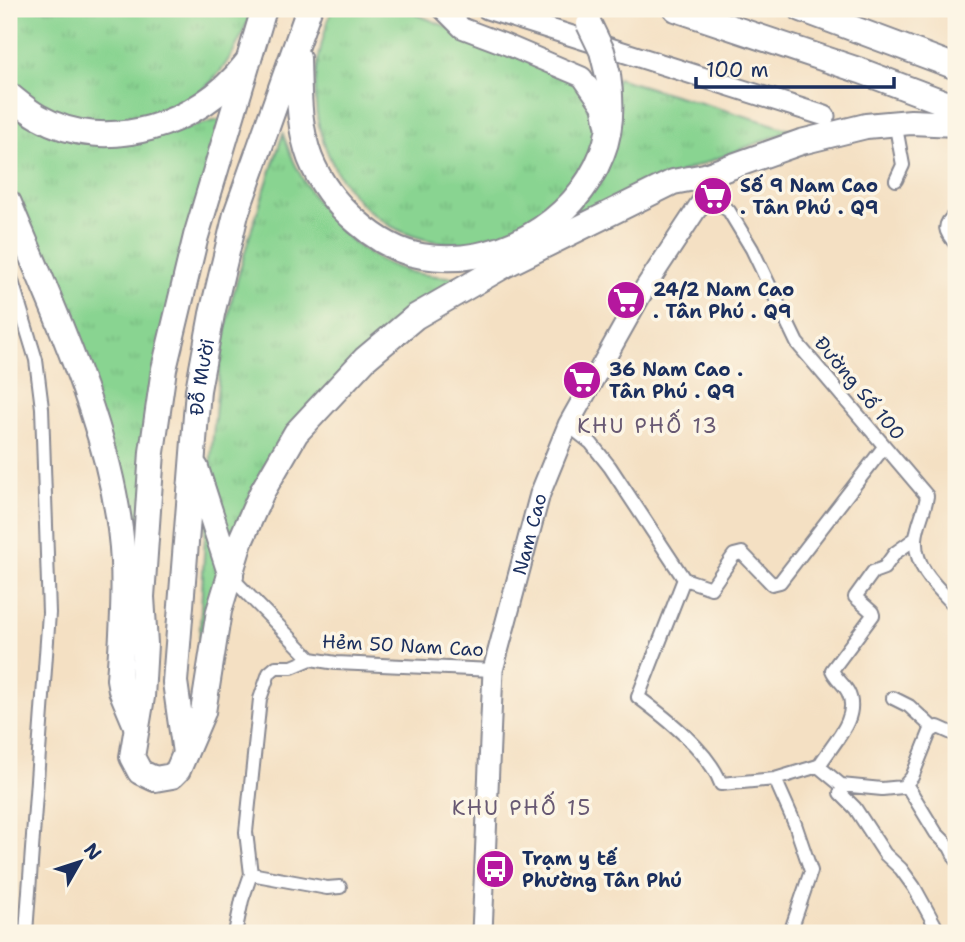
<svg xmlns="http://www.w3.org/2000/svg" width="965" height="942" viewBox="0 0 965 942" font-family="'Shantell Sans',sans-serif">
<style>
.grass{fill:url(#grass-tufts);stroke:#528278;stroke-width:2}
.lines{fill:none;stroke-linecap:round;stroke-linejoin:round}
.street-casing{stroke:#888890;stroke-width:16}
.secondary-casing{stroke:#888890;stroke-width:23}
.highway-casing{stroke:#888890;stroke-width:28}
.street{stroke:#fff;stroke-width:12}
.secondary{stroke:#fff;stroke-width:19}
.highway{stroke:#fff;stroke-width:24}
.rail{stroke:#1b2f5e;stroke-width:4.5}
.highway-bridge-casing{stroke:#888890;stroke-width:28;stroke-linecap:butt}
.highway-bridge{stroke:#fff;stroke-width:24}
.labels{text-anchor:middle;stroke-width:7;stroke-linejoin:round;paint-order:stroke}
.poi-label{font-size:19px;font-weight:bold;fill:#1b2f5e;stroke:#fcf5e5;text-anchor:start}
.street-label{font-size:19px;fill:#1b2f5e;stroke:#fcf5e5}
.neighbourhood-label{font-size:21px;letter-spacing:2px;fill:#685973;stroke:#fcf5e5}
</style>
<defs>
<pattern id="grass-tufts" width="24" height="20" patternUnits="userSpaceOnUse" patternTransform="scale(1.75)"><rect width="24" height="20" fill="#89d491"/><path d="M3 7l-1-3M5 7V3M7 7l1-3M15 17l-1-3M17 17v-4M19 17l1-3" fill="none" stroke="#76b67f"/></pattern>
</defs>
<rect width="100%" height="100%" fill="#fcf5e5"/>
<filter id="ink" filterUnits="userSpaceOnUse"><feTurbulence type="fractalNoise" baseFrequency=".0143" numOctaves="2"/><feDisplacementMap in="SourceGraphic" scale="14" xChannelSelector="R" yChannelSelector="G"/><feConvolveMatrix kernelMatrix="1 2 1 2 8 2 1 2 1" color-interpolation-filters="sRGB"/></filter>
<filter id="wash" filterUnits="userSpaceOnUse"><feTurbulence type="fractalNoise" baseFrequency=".00686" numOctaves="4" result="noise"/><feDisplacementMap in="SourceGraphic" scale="28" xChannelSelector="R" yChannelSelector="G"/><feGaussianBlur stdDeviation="1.57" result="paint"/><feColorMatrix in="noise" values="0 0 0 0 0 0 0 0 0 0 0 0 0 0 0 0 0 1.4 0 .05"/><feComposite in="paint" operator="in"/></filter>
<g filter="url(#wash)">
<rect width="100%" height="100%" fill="#f4e0c3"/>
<!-- grass -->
<path class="grass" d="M9,9H253C244,33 231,60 214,79C173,125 84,132 33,102C24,97 16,87 9,80Z
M332,9H403L584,82C588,93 599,118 599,128C598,136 584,171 579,177C575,183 569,188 565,193C481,282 351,247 320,130C309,90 319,46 332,9Z
M617,78L792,130L689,169L559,226L575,215Z
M9,110L26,122L175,131L218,120L222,122L135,577L71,326L9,180Z
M283,134C304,195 348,258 415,273C433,277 451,277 469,278L342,374L229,551L209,478L220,363L232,298L251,231Z
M206,518L222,574L196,702Z"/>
</g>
<g filter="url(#ink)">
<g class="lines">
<!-- street casing -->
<g class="street-casing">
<path id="street" d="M895,122L903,165L896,180
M706,195L729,211L752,249L797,343L927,496C925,511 917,524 916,539C914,568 938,588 956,607
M956,214C941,225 945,232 956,244
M9,271L36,360L42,408L49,613L26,933
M568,425L591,443L610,467L684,579L638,697C666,718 709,751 721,784L775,779L818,766L841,785L882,789L903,787L912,777L930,732L938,727L956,735
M231,577L311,659L336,663L493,670
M684,579L711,588L734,555L742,553L772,584L780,582L884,447
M893,698L909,706L934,729
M819,766C831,745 861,718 848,692C844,684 835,678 832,670L873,615L872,612L855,597L873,572L884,568L895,553L916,538
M775,779L795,824L811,871L790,933
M906,784L936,833L950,847L956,859
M840,793L855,808L885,854L901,869L914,887L936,927
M251,874L327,888L340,887
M235,933L242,900L251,874L246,832L260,699L269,673L276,667H292L311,659"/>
</g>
<!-- secondary casing -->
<g class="secondary-casing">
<g id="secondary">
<path d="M443,9L462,28L507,45L582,77L602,106L605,123"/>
<path d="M487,9L825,116"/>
<path id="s1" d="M482,933L493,670L540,494L568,425L646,286L706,195L705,176"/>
</g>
</g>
<!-- highway casing -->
<g class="highway-casing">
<g id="highway">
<path d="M264,9L196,236L164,369L152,452L142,597L145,644L142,697L132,757L140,772L155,779L172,776L178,770L203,712L219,611L240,542L262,492L296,433L365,359L415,317L505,265L673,182L705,176L801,142L866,126L911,122L956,124"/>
<path d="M676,9L861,71L956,107"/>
<path d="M801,9L956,67"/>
<path d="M298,58C299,92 298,126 310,158C320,183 336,204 357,222C375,238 397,252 422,256C495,269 575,224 602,154C612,129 612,102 608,75"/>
<path d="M9,95C18,102 28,111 39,117C107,156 200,124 245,65"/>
<path d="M9,203C55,315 117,441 123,562C125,601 122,641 119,679L121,690L137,728"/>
<path d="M196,468L231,576"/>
<path id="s2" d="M185,753L175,682L198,390L212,314L236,214L309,9"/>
</g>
</g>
<!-- street -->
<use href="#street" class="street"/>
<!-- secondary -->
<use href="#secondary" class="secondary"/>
<!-- highway -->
<use href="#highway" class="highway"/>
<!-- rail -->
<path class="rail" d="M938,9L956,16"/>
<!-- highway-bridge casing -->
<g class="highway-bridge-casing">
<path id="highway-bridge" d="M589,24L602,51L608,75"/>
</g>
<!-- highway-bridge -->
<use href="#highway-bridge" class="highway-bridge"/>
</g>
</g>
<!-- icons -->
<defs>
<g id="supermarket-disc" transform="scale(2.0125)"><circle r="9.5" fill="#b5179e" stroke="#fcf5e5"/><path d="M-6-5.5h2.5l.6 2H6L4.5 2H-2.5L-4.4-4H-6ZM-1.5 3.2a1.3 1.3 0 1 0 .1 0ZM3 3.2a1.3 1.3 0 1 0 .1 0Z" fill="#fff"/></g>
<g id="bus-disc" transform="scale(2.0125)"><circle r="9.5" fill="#b5179e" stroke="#fcf5e5"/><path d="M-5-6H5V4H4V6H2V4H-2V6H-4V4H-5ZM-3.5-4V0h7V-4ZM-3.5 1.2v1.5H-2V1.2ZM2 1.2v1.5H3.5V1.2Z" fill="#fff"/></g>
</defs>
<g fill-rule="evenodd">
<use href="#supermarket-disc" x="713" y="196"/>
<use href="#supermarket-disc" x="626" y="300"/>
<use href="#supermarket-disc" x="582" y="380"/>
<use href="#bus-disc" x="495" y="869"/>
</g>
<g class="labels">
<!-- poi labels -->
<g class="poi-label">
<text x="740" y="192">Số 9 Nam Cao<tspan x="740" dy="22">. Tân Phú . Q9</tspan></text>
<text x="653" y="296">24/2 Nam Cao<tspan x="653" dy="22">. Tân Phú . Q9</tspan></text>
<text x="609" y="376">36 Nam Cao .<tspan x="609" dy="22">Tân Phú . Q9</tspan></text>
<text x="522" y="865">Trạm y tế<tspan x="522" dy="22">Phường Tân Phú</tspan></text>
</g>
<!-- street labels -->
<g class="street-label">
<text dy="7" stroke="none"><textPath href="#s2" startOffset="378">Đỗ Mười</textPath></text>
<text transform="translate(860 388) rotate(50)" y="7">Đường Số 100</text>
<text dy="7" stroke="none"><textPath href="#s1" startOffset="404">Nam Cao</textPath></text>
<text transform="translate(403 645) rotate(3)" y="7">Hẻm 50 Nam Cao</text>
</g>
<!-- neighbourhood labels -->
<g class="neighbourhood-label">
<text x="648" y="433">KHU PHỐ 13</text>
<text x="522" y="815">KHU PHỐ 15</text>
</g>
</g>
<!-- margin -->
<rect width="965" height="942" fill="none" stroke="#fcf5e5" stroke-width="35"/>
<!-- north arrow -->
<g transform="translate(80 862) rotate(51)" stroke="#fcf5e5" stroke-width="5" paint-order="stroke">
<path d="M0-5L12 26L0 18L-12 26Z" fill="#1b2f5e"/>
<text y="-10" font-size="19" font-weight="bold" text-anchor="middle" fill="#1b2f5e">N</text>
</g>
<!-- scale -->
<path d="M696 77v10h198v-10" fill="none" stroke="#1b2f5e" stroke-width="3.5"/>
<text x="706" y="77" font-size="21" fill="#1b2f5e" stroke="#fcf5e5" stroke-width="5" paint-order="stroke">100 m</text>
</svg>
